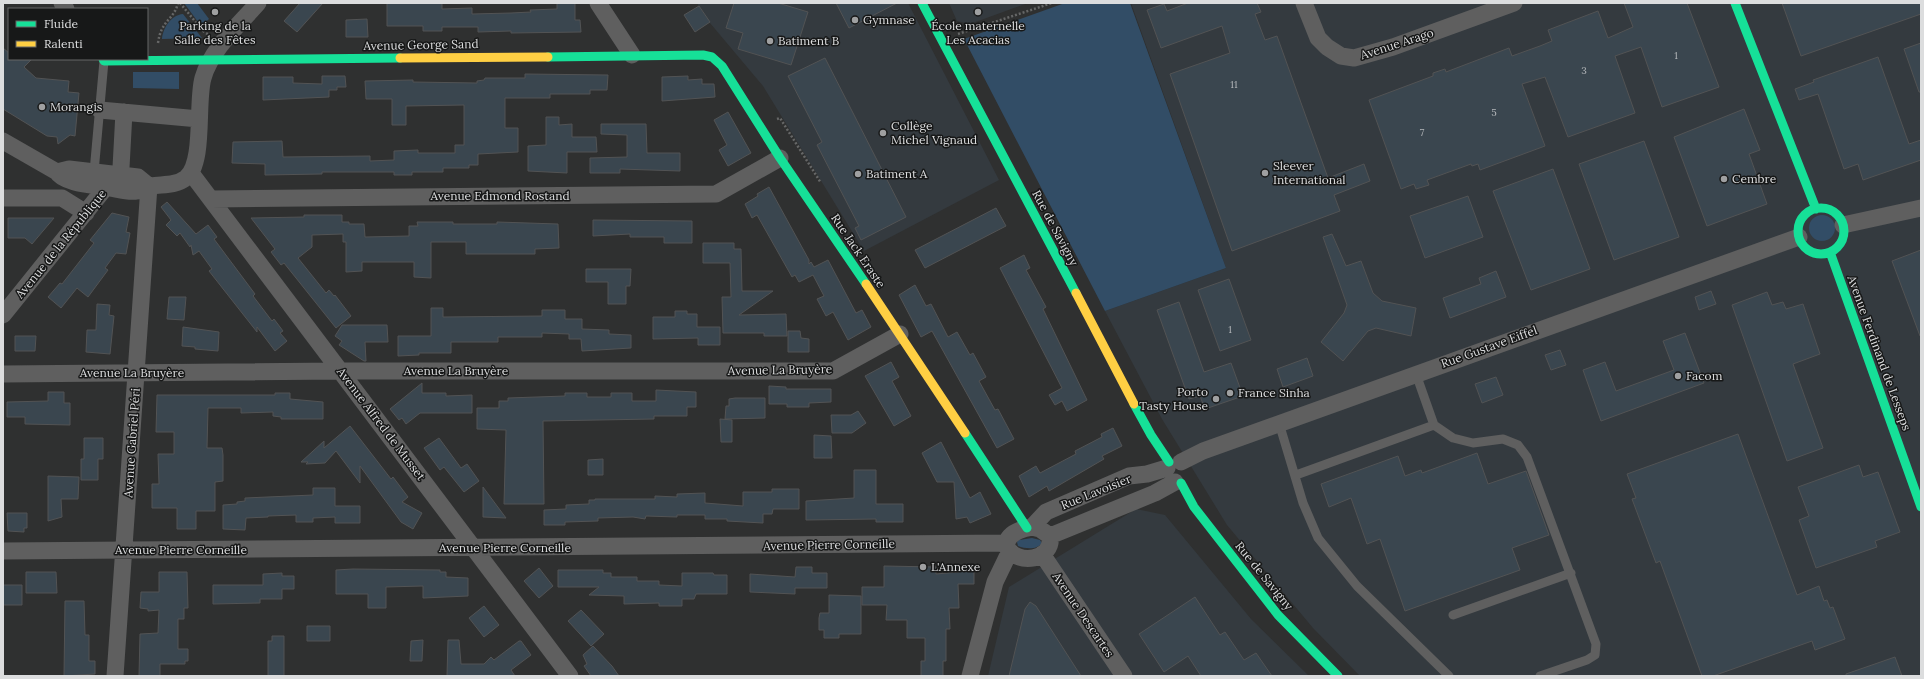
<svg xmlns="http://www.w3.org/2000/svg" width="1924" height="679" viewBox="0 0 1924 679" font-family="Lora,serif">
<style>
.built{fill:#343a3f}
.green{fill:#324d66}
.building{fill:#3a464f;stroke:#525354}
.lines{fill:none;stroke-linecap:round;stroke-linejoin:round}
.path{stroke:#666767;stroke-width:2.5;stroke-dasharray:2 2;stroke-linecap:butt}
.lane{stroke:#5f5f5f;stroke-width:9}
.street{stroke:#5f5f5f;stroke-width:17}
.fast{stroke:#16e098;stroke-width:9}
.slow{stroke:#ffcf43;stroke-width:9}
.poi-dot{fill:#9fa0a1;stroke:#171818;stroke-width:1.5}
.labels{text-anchor:middle;stroke-width:3;stroke-linejoin:round;paint-order:stroke}
.number-label{font-size:10px;fill:#b4b7ba}
.poi-label{font-size:12px;fill:#dcddde;stroke:#171818;text-anchor:start}
.street-label{font-size:12px;fill:#dcddde;stroke:#171818}
</style>
<rect width="100%" height="100%" fill="#2f3030"/>
<!-- built -->
<path class="built" d="M697,3H908L999,180L864,251L763,86L710,23Z
M949,3H1028L970,24L957,21Z
M1131,3H1921V676H1360L1313,628L1227,525L1162,419L1105,311L1226,268Z
M1136,509L1165,515L1251,619L1309,676H988L1009,587Z"/>
<!-- green -->
<path class="green" d="M184,3H197L209,19L201,26Z
M1065,3H1130L1226,268L1105,311L964,39Z
M183,14L202,38L162,39C163,28 171,15 183,14Z
M133,72H179V89L133,88Z
M1809 228a13 13 0 1 1 26 0a13 13 0 1 1-26 0Z
M1032,538L1040,540L1042,543C1037,550 1026,549 1018,546L1017,542L1019,540Z"/>
<!-- building -->
<path class="building" d="M300,3H323L297,32L284,21Z
M387,3H442V9L472,8V14L511,13L531,12L530,10L557,9V3H575V20H580L581,32L511,33V31L478,32V27H442V31H423V26H387Z
M734,3H778L808,12L791,65L738,49L743,33L726,28Z
M836,3H897L849,28Z
M1188,3H1257L1261,12L1255,14L1265,40L1277,36L1328,178L1364,164L1370,181L1334,195L1340,211L1232,251L1170,74L1230,53L1222,26L1161,48L1147,10L1164,4L1167,11Z
M1624,3H1687L1719,87L1662,107L1641,47L1615,56L1635,113L1568,137L1545,77L1522,84L1545,146L1480,170L1478,164L1472,166L1471,164L1427,180L1429,185L1416,189L1414,184L1401,189L1369,100L1433,76V73L1445,69L1446,72L1509,48L1512,56L1540,46L1552,41L1548,30L1598,11L1608,38L1633,27Z
M1782,3H1921V14L1801,56Z
M699,6L710,22L695,32L684,15Z
M367,19L368,37H346V20Z
M1921,43V92H1919L1904,49Z
M3,48L9,53V59H32L24,67L36,78L69,81L68,92L79,93L75,136L70,135L58,144L57,137L47,136L3,109Z
M1878,57L1909,144L1921,140V160L1863,180L1858,164L1844,169L1818,94L1799,100L1795,89L1814,82L1813,80Z
M825,58L906,217L861,240L855,228L859,226L817,145L822,142L788,76Z
M525,74L608,75L607,90H590V94H550V98H505V128H518V152L478,154V165H469V168H443V172H412V175H394V172H322V174L265,175V164L232,163L233,142L282,141L283,157L370,156V161L394,160V151L418,150V153H455V145H464V105L406,106V125H392V99H366L365,81L413,80V82L477,83V81L484,80L485,78H525Z
M322,76H345L346,87H337V90H329V97L263,100V77H293V83L322,84Z
M688,76V80L702,79V84H714L715,97L662,101V77Z
M1744,109L1760,150L1749,154L1767,204L1707,226L1674,137Z
M728,112L751,153L728,166L719,150L727,145L714,120Z
M546,117H559V125L572,124V137H596L597,152H567V173L528,171V146L546,145Z
M601,124H646L647,153H680V171L620,169V173H590V158L627,157V135L601,134Z
M1644,141L1679,237L1614,260L1579,164Z
M1553,169L1590,269L1531,290L1493,191Z
M769,187L809,260V264L811,262L814,267L828,260L856,313L862,310L871,327L848,340L833,312L826,316L817,299L824,296L813,275L799,282L795,275L792,277L757,215L752,218L745,204L758,196L757,194Z
M1468,196L1483,237L1425,258L1410,216Z
M167,202L196,234L208,225L217,237L214,239L255,294L253,296L272,321L274,319L283,331L280,333L287,341L275,351L257,327V332L209,271L212,269L199,251L193,255L191,245L190,247L180,233L177,236L166,225L171,220L161,207Z
M996,208L1006,226L925,268L915,250Z
M112,213L129,217L126,232L130,233L126,254L116,253L105,268L108,270L88,297L77,288L61,308L48,297L60,283L62,284L94,243L90,240Z
M304,215H342V222H349V224H364L365,237L409,236V226H418L417,222H453V224H497V222L558,224L559,248L535,249V254H466V242H431V278L414,277V262H362V271L346,272V242H343V234L312,235V247L298,258L326,293L329,290L334,296L335,295L351,316L336,328L284,263L281,265L271,252L275,249L251,218L304,217Z
M8,218H54L32,244L25,238H8Z
M593,220L692,221V243H664V237H630V234L593,236Z
M1332,234L1346,266L1361,261L1373,293L1382,301L1416,308L1411,336L1376,328L1368,331L1343,361L1321,342L1344,313L1347,305L1323,237Z
M703,243H734V249H741L742,291H773L739,315L786,314L787,336H764V333H723L722,297H731L730,263H703Z
M1921,250V336H1920L1892,261Z
M1024,255L1030,268L1026,270L1046,307L1043,309L1087,400L1067,411L1062,401L1055,405L1049,395L1062,388L1000,268Z
M586,269H631L630,286H626V304H608V282H586Z
M1496,271L1506,297L1450,318L1443,298L1481,284L1479,278Z
M1229,279L1251,340L1220,351L1198,290Z
M915,285L926,306L931,304L948,337L957,332L970,355L973,353L986,377L979,381L995,410L998,409L1014,439L997,448L932,331L921,337L899,295Z
M1711,291L1716,304L1699,310L1695,297Z
M1767,292L1772,305L1783,302L1786,309L1803,304L1820,354L1793,364L1823,448L1787,461L1732,305Z
M169,297H186L184,320L167,319Z
M1179,302L1204,372L1231,363L1243,396L1205,409L1200,396L1189,399L1157,310Z
M97,304L110,305L109,315L114,316L110,354L86,352L87,330H96Z
M431,308H443V317L542,316V310H565V319H582V329L609,330V334L631,335V348L582,351L581,339H569V334L542,333V337H498V342H451V353H419V355L398,356V336H431Z
M675,311H687V314H697V327H720V345H698V338L653,339V317H675Z
M342,325H387L388,342H365L366,361H364L339,345L342,341L335,336Z
M183,327L219,332L218,351L195,349V347L182,346Z
M788,331H800L801,338L809,339V352H788Z
M1685,333L1704,383L1601,421L1583,370L1605,362L1616,391L1674,370L1663,341Z
M15,336H36L35,351H15Z
M1560,350L1566,365L1551,370L1545,355Z
M1307,358L1313,376L1283,387L1277,369Z
M891,362L899,377L892,381L911,416L894,426L865,376Z
M1496,377L1503,395L1482,403L1475,384Z
M422,383V393H446V396L472,395V413H420L406,424L402,418L399,420L390,409Z
M769,386L786,387V389H831V402L809,403V407H787V404H769Z
M656,390L696,392V407H687V416H654V419L543,421L544,504H504L506,430L477,429V408H499V401H508V398L565,396V393H587V397H611V393H632V401H656Z
M48,392H64V403H70V425L25,424V417H7V402L48,401Z
M275,393H290V399L323,402V419H281V417L273,416V412L241,413V408H208L207,448H222L223,455V481L215,482V511H196V529H177V508H152V484H159L158,454H174V432H156L157,395H275Z
M735,398H765V418L725,419L726,406H729V399Z
M858,411L866,423L852,433H832L831,415H851Z
M720,419L732,420V442H721Z
M350,426L391,479L393,477L408,497L402,502L422,513L413,529L401,522L360,466V483L336,451L325,463L306,464L308,462H301L324,441V448Z
M1113,428L1122,446L1102,456L1104,459L1049,491L1047,486L1029,497L1019,476L1036,466L1040,473L1076,454L1075,451L1102,437L1101,434Z
M1738,434L1797,595L1819,586L1824,601L1827,600L1830,608L1833,607L1845,639L1815,650L1812,641L1713,676H1702L1660,561L1656,563L1632,499L1636,498L1627,474Z
M814,435L831,436L832,458H814Z
M84,438H103V459H98V480H81V459H84Z
M439,438L461,468L467,464L479,481L464,492L444,467L440,470L424,448Z
M941,442L970,498L980,492L991,514L970,523L967,517L956,519L954,482H937L922,453Z
M1477,453L1488,484L1526,471L1549,535L1512,548L1520,570L1405,611L1380,539L1367,544L1351,498L1329,507L1321,484L1398,456L1405,476L1421,470L1422,473Z
M603,459V475H588V460Z
M1859,465L1863,477L1878,472L1900,532L1875,541L1877,547L1816,568L1799,520L1809,516L1798,487Z
M854,470H876V504H903V522H876V519L806,520V501L854,498Z
M48,476L79,477L78,499H61L62,517L48,521Z
M483,487L506,518L483,517Z
M313,488H335V506H360V523H335V517L313,518V522H296V515L268,516V517L246,518L245,530L223,529V505L237,504V502L245,501V498L313,495Z
M772,489H799V509H773L772,514H763V523L727,521V519H705V515H677V517L646,516L645,519L633,517L598,518V521L565,522V525H544V510L566,509V505L589,504V500H595V499H655V496L677,497V494L705,493V503L743,506V492H772Z
M7,513H27V528H24V532L8,531Z
M884,566L936,567V574L959,572V567L974,566V584H958L959,608H949L950,629H946V661H943V676H921V661H925V638H907V620H886L887,605H862V587H884Z
M796,567H812V573H827V588H795V594L750,592V574L795,577Z
M539,568L553,586L539,598L524,581Z
M353,569L440,570V572H446V577L468,578V596L423,598V586L386,587V608H368V594H336V570Z
M558,570H603V573H611V577H637V581H659V585L682,586V573H713L714,575H727V594H696L694,599H682V606H659V603L624,604V596L589,595L599,587H558Z
M26,572H56L57,593H26Z
M159,572H187L188,608H184V619H178V649H188V661H185V664H160V676H139L140,634L158,633L159,610L148,611V609L140,608L141,592H159Z
M282,573V576H294V589H282V599H260V603L213,604V585H263V574Z
M3,585H22V605H3Z
M829,595L861,596V634H839V638H824V630H819V618L820,613H829Z
M1195,597L1220,635L1225,632L1244,660L1256,653L1272,676H1201L1188,656L1164,672L1139,634Z
M65,601H84L85,635H89V661H95V674L64,676Z
M1030,602L1036,606L1081,676H1009L1025,609Z
M484,606L499,625L484,637L469,618Z
M581,610L604,634L591,646L568,621Z
M307,626H330V641H307Z
M272,636H284V676H268V641H272Z
M423,640L422,661H410L411,641Z
M448,640H459L461,664H484L491,657L494,660L519,641H521L531,655L511,670L515,676H447Z
M593,646L612,666L619,676H591L584,666L587,664L583,655Z
M1895,657L1902,676H1846V674Z"/>
<g class="lines">
<!-- path -->
<path class="path" d="M180,3L203,31L209,35
M958,34L1052,3
M158,43C161,20 174,20 178,3
M777,119L780,118L821,183"/>
<!-- lane -->
<path class="lane" d="M94,172L104,61
M1416,374L1434,425L1453,438L1473,443L1503,439L1518,445L1527,457L1596,644L1595,655L1587,660L1540,676
M1279,423L1303,503L1318,538L1357,586L1449,676
M1296,475L1434,425
M1453,615L1571,573"/>
<!-- street -->
<path class="street" d="M62,3L66,9
M598,3L632,55
M1304,3L1318,38L1327,47L1341,56L1354,58L1393,47L1514,3
M100,110L199,119
M3,141L57,172C63,183 92,185 104,187C115,188 127,193 137,191C142,191 146,186 151,186C163,184 175,186 186,178C205,163 196,102 203,78C211,49 239,25 258,3
M57,172L69,169L138,177L149,186
M191,173L570,676
M120,186L124,112
M3,198H62L86,213
M211,199L716,194L780,158
M1843,225L1921,208
M3,315L106,187
M3,374L341,371H833L900,334
M1181,462L1203,451L1799,237
M1032,527L1046,512L1129,476L1147,474L1167,468
M1032,527L1040,529L1050,536C1054,560 1017,567 1006,546C1007,533 1020,529 1032,527Z
M1050,536L1155,493L1175,482
M3,551L1006,543
M1042,554L1124,676
M115,676L149,186
M970,676L995,582L1009,553"/>
<!-- fast -->
<path class="fast" d="M922,3L1076,293
M1735,3L1816,209
M548,57L703,55L712,57L722,66L780,158L866,284
M103,59L104,61L400,58
M1798 231a23 23 0 1 1 46 0a23 23 0 1 1-46 0Z
M1830,252L1921,507
M1134,404L1151,435L1169,462
M965,433L1027,528
M1181,483L1194,507L1278,615L1338,676"/>
<!-- slow -->
<path class="slow" d="M400,58L548,57
M866,284L965,433
M1076,293L1134,404"/>
</g>
<!-- markers -->
<g class="poi-dot">
<circle cx="215" cy="12" r="4"/>
<circle cx="978" cy="12" r="4"/>
<circle cx="855" cy="20" r="4"/>
<circle cx="770" cy="41" r="4"/>
<circle cx="42" cy="107" r="4"/>
<circle cx="883" cy="133" r="4"/>
<circle cx="1265" cy="173" r="4"/>
<circle cx="858" cy="174" r="4"/>
<circle cx="1724" cy="179" r="4"/>
<circle cx="1678" cy="376" r="4"/>
<circle cx="1230" cy="393" r="4"/>
<circle cx="1216" cy="399" r="4"/>
<circle cx="923" cy="567" r="4"/>
</g>
<g class="labels">
<!-- number labels -->
<g class="number-label">
<text x="1676" y="59">1</text>
<text x="1584" y="74">3</text>
<text x="1234" y="88">11</text>
<text x="1494" y="116">5</text>
<text x="1422" y="136">7</text>
<text x="1230" y="333">1</text>
</g>
<!-- poi labels -->
<g class="poi-label">
<text x="863" y="24">Gymnase</text>
<text x="215" y="30" text-anchor="middle">Parking de la<tspan x="215" dy="14">Salle des Fêtes</tspan></text>
<text x="978" y="30" text-anchor="middle">École maternelle<tspan x="978" dy="14">Les Acacias</tspan></text>
<text x="778" y="45">Batiment B</text>
<text x="50" y="111">Morangis</text>
<text x="891" y="130">Collège<tspan x="891" dy="14">Michel Vignaud</tspan></text>
<text x="1273" y="170">Sleever<tspan x="1273" dy="14">International</tspan></text>
<text x="866" y="178">Batiment A</text>
<text x="1732" y="183">Cembre</text>
<text x="1686" y="380">Facom</text>
<text x="1208" y="396" text-anchor="end">Porto<tspan x="1208" dy="14">Tasty House</tspan></text>
<text x="1238" y="397">France Sinha</text>
<text x="931" y="571">L'Annexe</text>
</g>
<!-- street labels -->
<g class="street-label">
<text transform="translate(1397 44) rotate(-18)" y="4">Avenue Arago</text>
<text transform="translate(421 45) rotate(-1)" y="4">Avenue George Sand</text>
<text x="500" y="200">Avenue Edmond Rostand</text>
<text transform="translate(1055 228) rotate(62)" y="4">Rue de Savigny</text>
<text transform="translate(61 244) rotate(-51)" y="4">Avenue de la République</text>
<text transform="translate(858 251) rotate(56)" y="4">Rue Jack Eraste</text>
<text transform="translate(1489 347) rotate(-20)" y="4">Rue Gustave Eiffel</text>
<text transform="translate(1879 353) rotate(70)" y="4">Avenue Ferdinand de Lesseps</text>
<text transform="translate(780 370) rotate(-1)" y="4">Avenue La Bruyère</text>
<text x="456" y="375">Avenue La Bruyère</text>
<text x="132" y="377">Avenue La Bruyère</text>
<text transform="translate(381 424) rotate(53)" y="4">Avenue Alfred de Musset</text>
<text transform="translate(132 443) rotate(-86)" y="4">Avenue Gabriel Péri</text>
<text transform="translate(1096 492) rotate(-22)" y="4">Rue Lavoisier</text>
<text transform="translate(829 545) rotate(-1)" y="4">Avenue Pierre Corneille</text>
<text x="505" y="552">Avenue Pierre Corneille</text>
<text x="181" y="554">Avenue Pierre Corneille</text>
<text transform="translate(1264 576) rotate(51)" y="4">Rue de Savigny</text>
<text transform="translate(1083 615) rotate(56)" y="4">Avenue Descartes</text>
</g>
</g>
<!-- border -->
<rect width="1924" height="679" fill="none" stroke="#dcddde" stroke-width="8"/>
<!-- legend -->
<rect x="8" y="8" width="140" height="52" fill="#171818" stroke="#666767"/>
<rect x="16" y="21" width="20" height="6" fill="#16e098" stroke="#666767"/>
<text x="44" y="28" font-size="12" fill="#dcddde">Fluide</text>
<rect x="16" y="41" width="20" height="6" fill="#ffcf43" stroke="#666767"/>
<text x="44" y="48" font-size="12" fill="#dcddde">Ralenti</text>
</svg>
